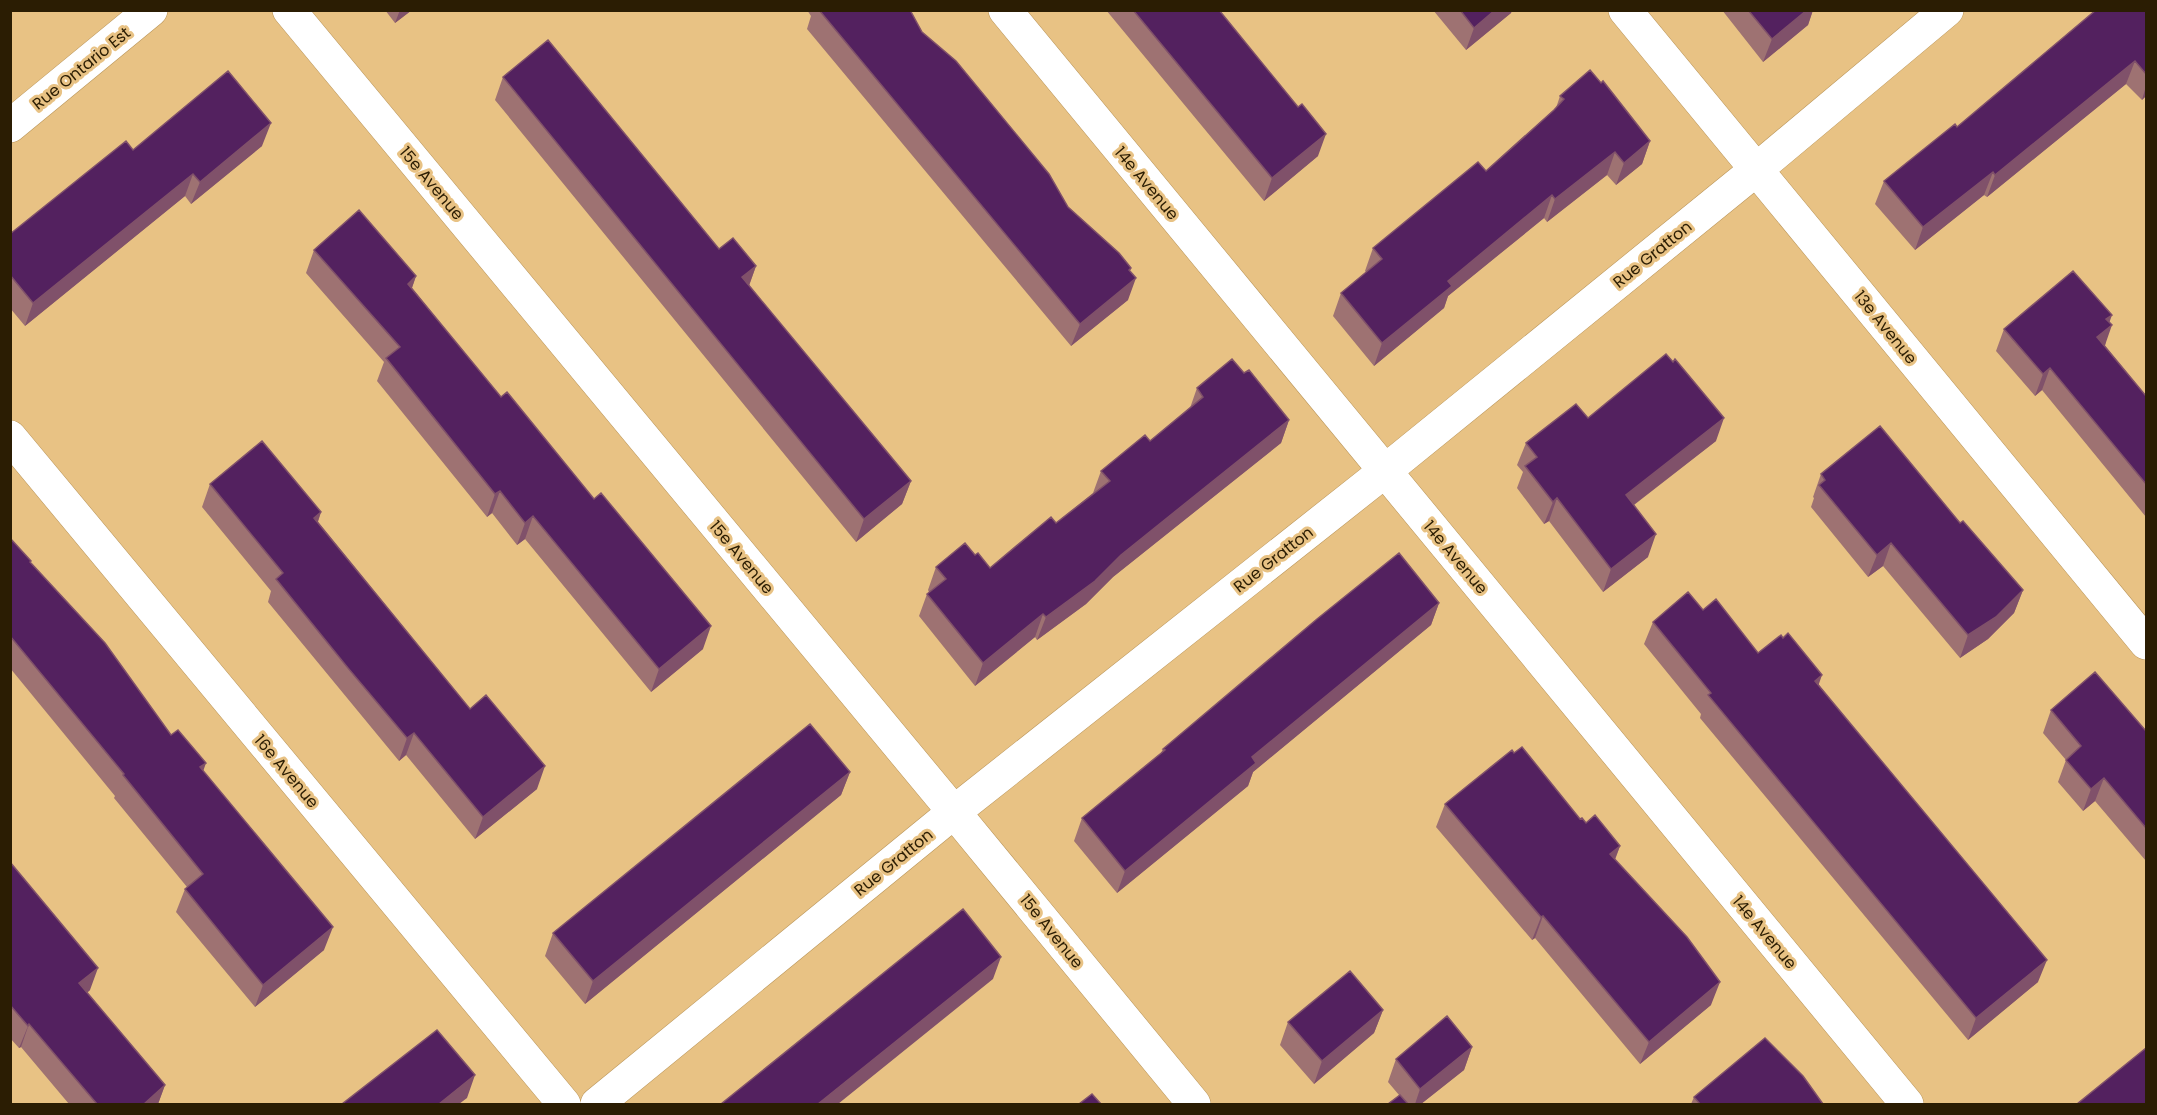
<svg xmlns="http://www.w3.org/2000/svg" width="2157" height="1115" viewBox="0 0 2157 1115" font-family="Poppins,sans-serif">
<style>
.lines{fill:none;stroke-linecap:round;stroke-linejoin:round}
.minor-casing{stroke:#ba9559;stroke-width:34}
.minor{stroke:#fff;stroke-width:33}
.wall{fill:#9e7272}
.shaded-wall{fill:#80516a}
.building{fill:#53215f;stroke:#80516a;stroke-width:1.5}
.labels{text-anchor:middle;stroke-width:6;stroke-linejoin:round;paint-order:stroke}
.street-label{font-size:16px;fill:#2b1d03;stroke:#e8c284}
</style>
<rect width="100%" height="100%" fill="#e8c284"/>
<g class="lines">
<!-- minor casing -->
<g class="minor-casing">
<path id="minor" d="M289,10L954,812L1194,1104
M1005,10L1907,1104
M1625,10L2146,643
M10,126L151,10
M10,437L564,1104
M597,1104L954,812L1385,471L1757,169L1947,10"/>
</g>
<!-- minor -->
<use href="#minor" class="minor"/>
</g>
<!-- wall -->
<path class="wall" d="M385,10H412L395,23Z
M807,10H910L922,32L1068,207L1131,268L1130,271L1128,300L1071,346L807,29L811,16Z
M1106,10H1219L1318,156L1264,201Z
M1433,10H1512L1511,13L1466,50Z
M1722,10H1813L1808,25L1763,62Z
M2146,10V96L2142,100L2126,84L1987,197L1984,195L1915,250L1875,204L1884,181L1957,127Z
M503,77L719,249L756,266L749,286L911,481L902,504L856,542L495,100Z
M1560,96L1650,141L1642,164L1616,185L1607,175L1547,222L1544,218L1448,296L1444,308L1374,366L1333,316L1341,293L1366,272L1365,271L1373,248L1486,171L1556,108Z
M262,146L191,204L185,196L25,326L10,308V234L133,150Z
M314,250L416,276L412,288L703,649L651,692L525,539L517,545L492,513L487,517L377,381L384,362L306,273Z
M2109,322L2105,346L2146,396V517L2042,390L2035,396L1996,351L2004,329Z
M1673,362L1716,441L1634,505L1648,557L1603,592L1549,521L1544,524L1517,488L1523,472L1517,465L1526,443L1588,418Z
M1244,373L1289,420L1281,443L1113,577L1086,604L1037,640L1035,637L975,686L919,616L927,594L929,592L928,590L936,567L975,555L990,568L1056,523L1093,493L1101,471L1150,441L1190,408L1197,388Z
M1821,474L1960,523L2023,590L2014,613L1988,639L1960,658L1883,566L1868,577L1811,507L1814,498L1813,497Z
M210,484L321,512L318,522L470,709L537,789L475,839L406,755L399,761L268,602L271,591L202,507Z
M10,538L171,735L203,771L324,950L255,1007L176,912L185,889L187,887L114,798L115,796L10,668Z
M1439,603L1431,625L1253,772L1248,786L1117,893L1074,841L1082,818L1161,753L1163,749Z
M1703,610L1758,653L1819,685L2038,982L1968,1040L1700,718L1701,714L1644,644L1653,622Z
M2051,710L2146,731V861L2095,801L2083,811L2058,782L2066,760L2043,733Z
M850,772L841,795L585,1004L545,956L553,933Z
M1445,804L1580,819L1620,846L1615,860L1711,1005L1640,1064L1535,938L1532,940L1436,827Z
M10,862L90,990L87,993L165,1085L158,1104H69L21,1047L19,1048L10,1038Z
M1383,1010L1374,1033L1314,1084L1280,1045L1288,1022Z
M1472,1047L1464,1070L1421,1104H1388L1399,1095L1388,1082L1396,1059Z
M1694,1097L1823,1104H1691Z"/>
<!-- shaded-wall -->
<path class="shaded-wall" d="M400,10H412L395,23Z
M1495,10H1512L1511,13L1466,50L1474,28Z
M1807,10H1813L1808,25L1763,62L1772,39Z
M2135,61L2126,84L1987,197L1995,175Z
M2146,86V96L2142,100Z
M271,123L262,146L191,204L200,182Z
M1326,134L1318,156L1264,201L1272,178Z
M1650,141L1642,164L1616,185L1624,163Z
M1615,152L1607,175L1547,222L1555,199Z
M1993,172L1984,195L1915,250L1923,227Z
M193,174L185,196L25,326L33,303Z
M1552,195L1544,218L1448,296L1444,308L1374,366L1382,343L1448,281Z
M756,266L748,288L742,277Z
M1131,268L1124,287L1136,278L1128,300L1071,346L1080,324Z
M416,276L408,299V284Z
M2112,315L2107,329L2112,325L2104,348L2097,337L2106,319Z
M2050,368L2042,390L2035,396L2043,374Z
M1724,418L1716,441L1618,517L1626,495Z
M1289,420L1281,443L1113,577L1086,604L1037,640L1046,617L1121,555Z
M911,481L902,504L856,542L864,519Z
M500,491L492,513L487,517L495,494Z
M1557,498L1549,521L1544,524L1553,502Z
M321,512L313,535L314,518Z
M533,516L525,539L517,545L525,523Z
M1656,534L1648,557L1603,592L1611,569Z
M1891,543L1883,566L1868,577L1877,555Z
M2023,590L2014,613L1988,639L1960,658L1968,635Z
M1439,603L1431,625L1253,772L1248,786L1117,893L1125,871L1252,757Z
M1043,614L1035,637L975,686L983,663Z
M711,626L703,649L651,692L659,669Z
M1822,675L1814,698L1815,681Z
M414,733L406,755L399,761L407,738Z
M206,763L198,786L200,767Z
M545,766L537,789L475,839L483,817Z
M850,772L841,795L585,1004L593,981Z
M2104,778L2095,801L2083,811L2091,789Z
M1620,846L1611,869L1610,854Z
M1543,916L1535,938L1532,940L1541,917Z
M333,927L324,950L255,1007L263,985Z
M1001,957L993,979L838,1104H818Z
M2047,960L2038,982L1968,1040L1976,1018Z
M98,968L90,990L71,1006L79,983Z
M1720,982L1711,1005L1640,1064L1649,1042Z
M1383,1010L1374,1033L1314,1084L1322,1061Z
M29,1024L21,1047L19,1048L28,1026Z
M1472,1047L1464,1070L1421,1104H1415L1420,1089Z
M475,1075L467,1098L459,1104H439Z
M165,1085L158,1104H144Z"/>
<!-- building -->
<path class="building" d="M819,10H910L922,32L956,61L1049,174L1068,207L1119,253L1131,268L1129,270L1136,278L1080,324Z
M1133,10H1219L1298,107L1302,104L1326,134L1272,178Z
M1460,10H1495L1474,28Z
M1748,10H1807L1772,39Z
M2096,10H2146V74L2135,61L1995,175L1993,172L1923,227L1884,181L1955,124L1957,127Z
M548,40L719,249L733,238L756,266L742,277L911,481L864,519L503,77Z
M1590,70L1601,83L1603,81L1650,141L1624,163L1615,152L1555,199L1552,195L1448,281L1452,286L1382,343L1341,293L1382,259L1373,248L1478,162L1486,171L1554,110L1564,99L1560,96Z
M228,71L271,123L200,182L193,174L33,303L10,275V234L126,141L133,150Z
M359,210L416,276L408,284L501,397L507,392L594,499L601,493L711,626L659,669L533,516L525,523L500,491L495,494L386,358L400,347L314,250Z
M2073,271L2112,315L2106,319L2112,325L2097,337L2146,396V484L2050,368L2043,374L2004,329Z
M1666,354L1673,362L1675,359L1724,418L1626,495L1656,534L1611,569L1557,498L1553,502L1525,466L1537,457L1526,443L1576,404L1588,418Z
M1232,359L1244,373L1249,370L1289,420L1121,555L1095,581L1046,617L1043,614L983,663L927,594L946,579L936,567L965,543L975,555L978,553L990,568L1051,517L1056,523L1110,481L1101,471L1145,435L1150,441L1203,397L1197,388Z
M1880,426L1960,523L1963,521L2023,590L1996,617L1968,635L1891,543L1877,555L1819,485L1825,480L1821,474Z
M262,441L321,512L314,518L470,709L486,695L545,766L483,817L414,733L407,738L348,668L276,579L283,573L210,484Z
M10,538L31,561L30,562L105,643L171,735L178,730L206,763L200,767L333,927L263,985L185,889L203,874L123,775L124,774L10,636Z
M1399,553L1439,603L1252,757L1256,763L1125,871L1082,818L1165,750L1163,749L1317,619Z
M1688,592L1703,610L1716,599L1758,653L1781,635L1783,638L1788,633L1822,675L1815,681L2047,960L1976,1018L1708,695L1711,693L1653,622Z
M2095,672L2146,731V828L2104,778L2091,789L2066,760L2081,746L2051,710Z
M810,724L850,772L593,981L553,933Z
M1522,747L1580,819L1582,818L1586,823L1595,815L1620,846L1610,854L1687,937L1720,982L1649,1042L1543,916L1541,917L1445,804L1512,750L1514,753Z
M10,862L98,968L79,983L165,1085L144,1104H97L29,1024L28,1026L10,1005Z
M963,909L1001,957L818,1104H721Z
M1350,971L1383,1010L1322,1061L1288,1022Z
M1447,1016L1472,1047L1420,1089L1396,1059Z
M437,1030L475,1075L439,1104H342Z
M1765,1038L1803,1076L1823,1104H1700L1694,1097Z
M2146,1048V1104H2077Z
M1092,1094L1101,1104H1079Z
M1400,1095L1408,1104H1388Z"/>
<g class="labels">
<!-- street labels -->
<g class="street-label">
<text transform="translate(81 68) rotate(-39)" y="6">Rue Ontario Est</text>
<text transform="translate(432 183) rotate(50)" y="6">15e Avenue</text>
<text transform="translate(1147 183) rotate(50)" y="6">14e Avenue</text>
<text transform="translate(1652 254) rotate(-39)" y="6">Rue Gratton</text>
<text transform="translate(1886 327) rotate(51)" y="6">13e Avenue</text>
<text transform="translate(742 557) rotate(50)" y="6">15e Avenue</text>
<text transform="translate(1456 557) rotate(50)" y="6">14e Avenue</text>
<text transform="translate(1273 559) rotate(-38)" y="6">Rue Gratton</text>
<text transform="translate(287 771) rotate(50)" y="6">16e Avenue</text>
<text transform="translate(893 862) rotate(-39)" y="6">Rue Gratton</text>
<text transform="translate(1052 931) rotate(51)" y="6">15e Avenue</text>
<text transform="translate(1765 932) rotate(50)" y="6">14e Avenue</text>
</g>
</g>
<!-- border -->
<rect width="2157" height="1115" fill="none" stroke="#2b1d03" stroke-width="24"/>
</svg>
